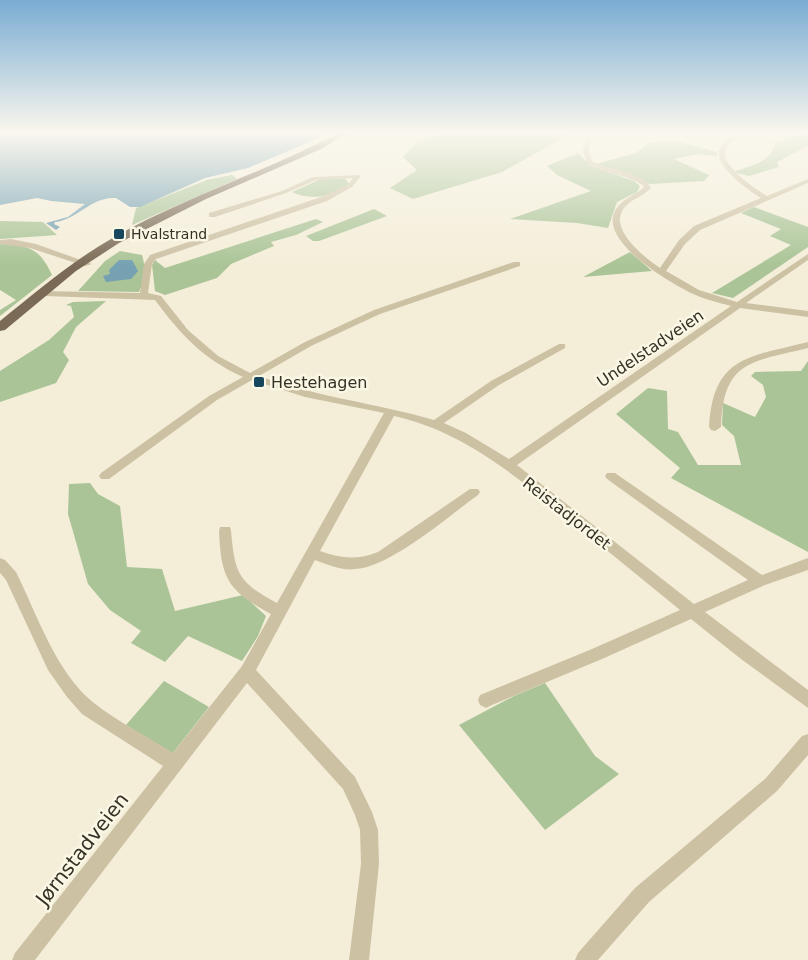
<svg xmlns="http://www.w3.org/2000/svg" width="808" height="960" viewBox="0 0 808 960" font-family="'DejaVu Sans',sans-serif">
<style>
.green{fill:#aac497}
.water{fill:#75a1b3}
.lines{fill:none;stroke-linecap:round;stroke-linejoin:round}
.minor{fill:#cdc1a4;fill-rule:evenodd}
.primary{fill:#7b6b56;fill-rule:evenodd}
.poi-dot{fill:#18475d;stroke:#fbf7e5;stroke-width:2}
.labels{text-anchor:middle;stroke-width:5;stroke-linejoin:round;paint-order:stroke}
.far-poi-label{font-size:14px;fill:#373026;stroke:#fbf7e5;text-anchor:start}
.street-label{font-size:16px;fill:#373026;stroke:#fbf7e5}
.poi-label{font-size:16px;fill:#373026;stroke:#fbf7e5;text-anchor:start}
.near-street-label{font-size:20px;fill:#373026;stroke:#fbf7e5}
</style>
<rect width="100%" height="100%" fill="#f4eed9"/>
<!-- green -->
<path class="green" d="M450,132H577L578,134H570L502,172L413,199L390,188L417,170L403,157L418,141Z
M808,133V146L777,162L779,167L749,176L733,172C749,166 773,162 775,142Z
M673,140L717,152V156L698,154L674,159L709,175L704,181L650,184L596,164L636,153L649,143Z
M578,153L591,166L634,181L640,186L637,192L617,202L608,228L577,223L510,219L591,191L557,175L547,166Z
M232,175L237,179L132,225L136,208L207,180Z
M334,178L346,179L349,184C330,197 312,201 292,192L321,179Z
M754,207L808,227V247L733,298L712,293L791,245L770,236L781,229L741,213Z
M374,209L387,216L319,241H313L306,236Z
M316,219L323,222L296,235L271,242L274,246L231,264L217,278L165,295L155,291L152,265L155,260L165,268Z
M0,221L43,222L57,235L0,239Z
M0,244C29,246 39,247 52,275L0,316V310L16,300L0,290Z
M120,251L142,255C146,267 145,281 139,292L78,291L105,261Z
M630,252L652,271L583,277Z
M106,301L76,327L63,352L69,360L56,383L0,402V371L49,340L74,317L71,306L66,305L73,302Z
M808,361V552L671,478L680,468L616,414L648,388L667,391L668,429L678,432L698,465H741L734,436L722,425L723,403L755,417L766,397L763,385L751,376L755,372L801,371Z
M90,483L98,494L120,506L127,567L162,569L175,611L243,595L266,616L258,636L242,661L188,636L165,662L131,643L141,631L110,610L88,584L68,514L69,484Z
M164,681L209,707L172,754L126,725Z
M545,683L595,756L619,774L545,830L459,725L514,696Z"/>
<!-- water -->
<path class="water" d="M0,132H326L309,142L248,168L205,178L140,207H130L116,198C92,196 78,219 55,222L54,224L60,227L56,230L46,223L68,217L85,204L51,201L37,198L0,205Z
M119,260H132L138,271L131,279L106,282L103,276L110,274L109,270Z"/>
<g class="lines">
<!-- minor -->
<path class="minor" d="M358,132H374L340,137L337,135Z
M586,132H592L589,151L592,161C608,170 643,171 651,188C644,196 631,199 624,208C608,229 644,257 660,268L679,240L694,226L761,198C749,191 715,166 719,151C721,142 731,136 739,132H745L726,148L725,158C733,173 752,187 767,196L808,179V183L700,230L685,244L666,271L699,290L737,302L808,254V260L746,303L808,311V317L740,308L517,465L694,604L748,580L607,479L605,476L607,473H615L762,575L808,558V570L765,585L705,612L808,690V708L741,659L691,619L602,659L492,705L486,708L480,705L478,700L480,695L592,649L680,610C642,579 604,548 566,517C513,474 462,431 394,416L320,551C341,559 358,560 378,552L470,489H478L480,492L478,495C449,516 390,567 356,569C342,571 328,565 315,560L256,670L355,777L372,812L378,830L379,864L369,960H349L361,864L360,830L355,815L343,789L247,683L35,960H12L15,953L163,766L82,714L67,697L48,670L6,580L0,573V558L5,560L16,572C37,614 56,673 94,703C118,722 147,736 173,753L242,666L271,614C228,591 221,579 219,531L220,527H230L231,531C235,574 238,582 277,603L384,413L305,397L252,380L217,400L109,479H101L99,476L101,473L209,396L243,377C203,359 180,334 155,300L45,296L42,295V291L140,293L144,264L150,255L321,197L348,185L353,178L316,180L286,193L215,217H209V213L282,191L313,177L360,175L361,176L352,187L327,201L156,259L152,264L148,293L161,296L188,330L218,356L250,373L305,342L374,310L514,262H520V266L380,314L311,346L259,376C316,397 376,403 434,420L491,381L559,344H565V348L499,385L444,423L466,433L509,459L731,306C717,302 703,299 691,293C669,282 602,243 614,213C619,201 632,196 642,189L644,186C627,174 605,174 587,163L583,151Z
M11,239L36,244L92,264L85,266L30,248L0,244V240Z
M808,342V348C752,362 723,360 721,427L715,431L711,430L709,427C713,356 749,357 808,342Z
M808,734V755L777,791L649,902L598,960H575L578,953L635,888L765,779L802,736Z"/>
<!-- primary -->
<path class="primary" d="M340,132H349L321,149L206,199L119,243L76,271L5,330L0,331V321C36,292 71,262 111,239C184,197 266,172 340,132Z"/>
</g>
<!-- sky -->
<linearGradient id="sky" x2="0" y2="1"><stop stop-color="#7aacd3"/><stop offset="0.5" stop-color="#faf7ee"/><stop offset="1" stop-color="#faf7ee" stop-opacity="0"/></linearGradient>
<rect width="808" height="266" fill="url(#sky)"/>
<!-- markers -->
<g class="poi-dot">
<rect x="113" y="228" width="12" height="12" rx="3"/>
<rect x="253" y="376" width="12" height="12" rx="3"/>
</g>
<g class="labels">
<!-- far-poi labels -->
<g class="far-poi-label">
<text x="131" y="239">Hvalstrand</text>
</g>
<!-- street labels -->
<g class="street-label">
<text transform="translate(650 348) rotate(-34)" y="6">Undelstadveien</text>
<text transform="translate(567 513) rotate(38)" y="6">Reistadjordet</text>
</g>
<!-- poi labels -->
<g class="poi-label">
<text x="271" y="388">Hestehagen</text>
</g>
<!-- near-street labels -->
<g class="near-street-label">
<text transform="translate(82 849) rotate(-52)" y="7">Jørnstadveien</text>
</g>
</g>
</svg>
